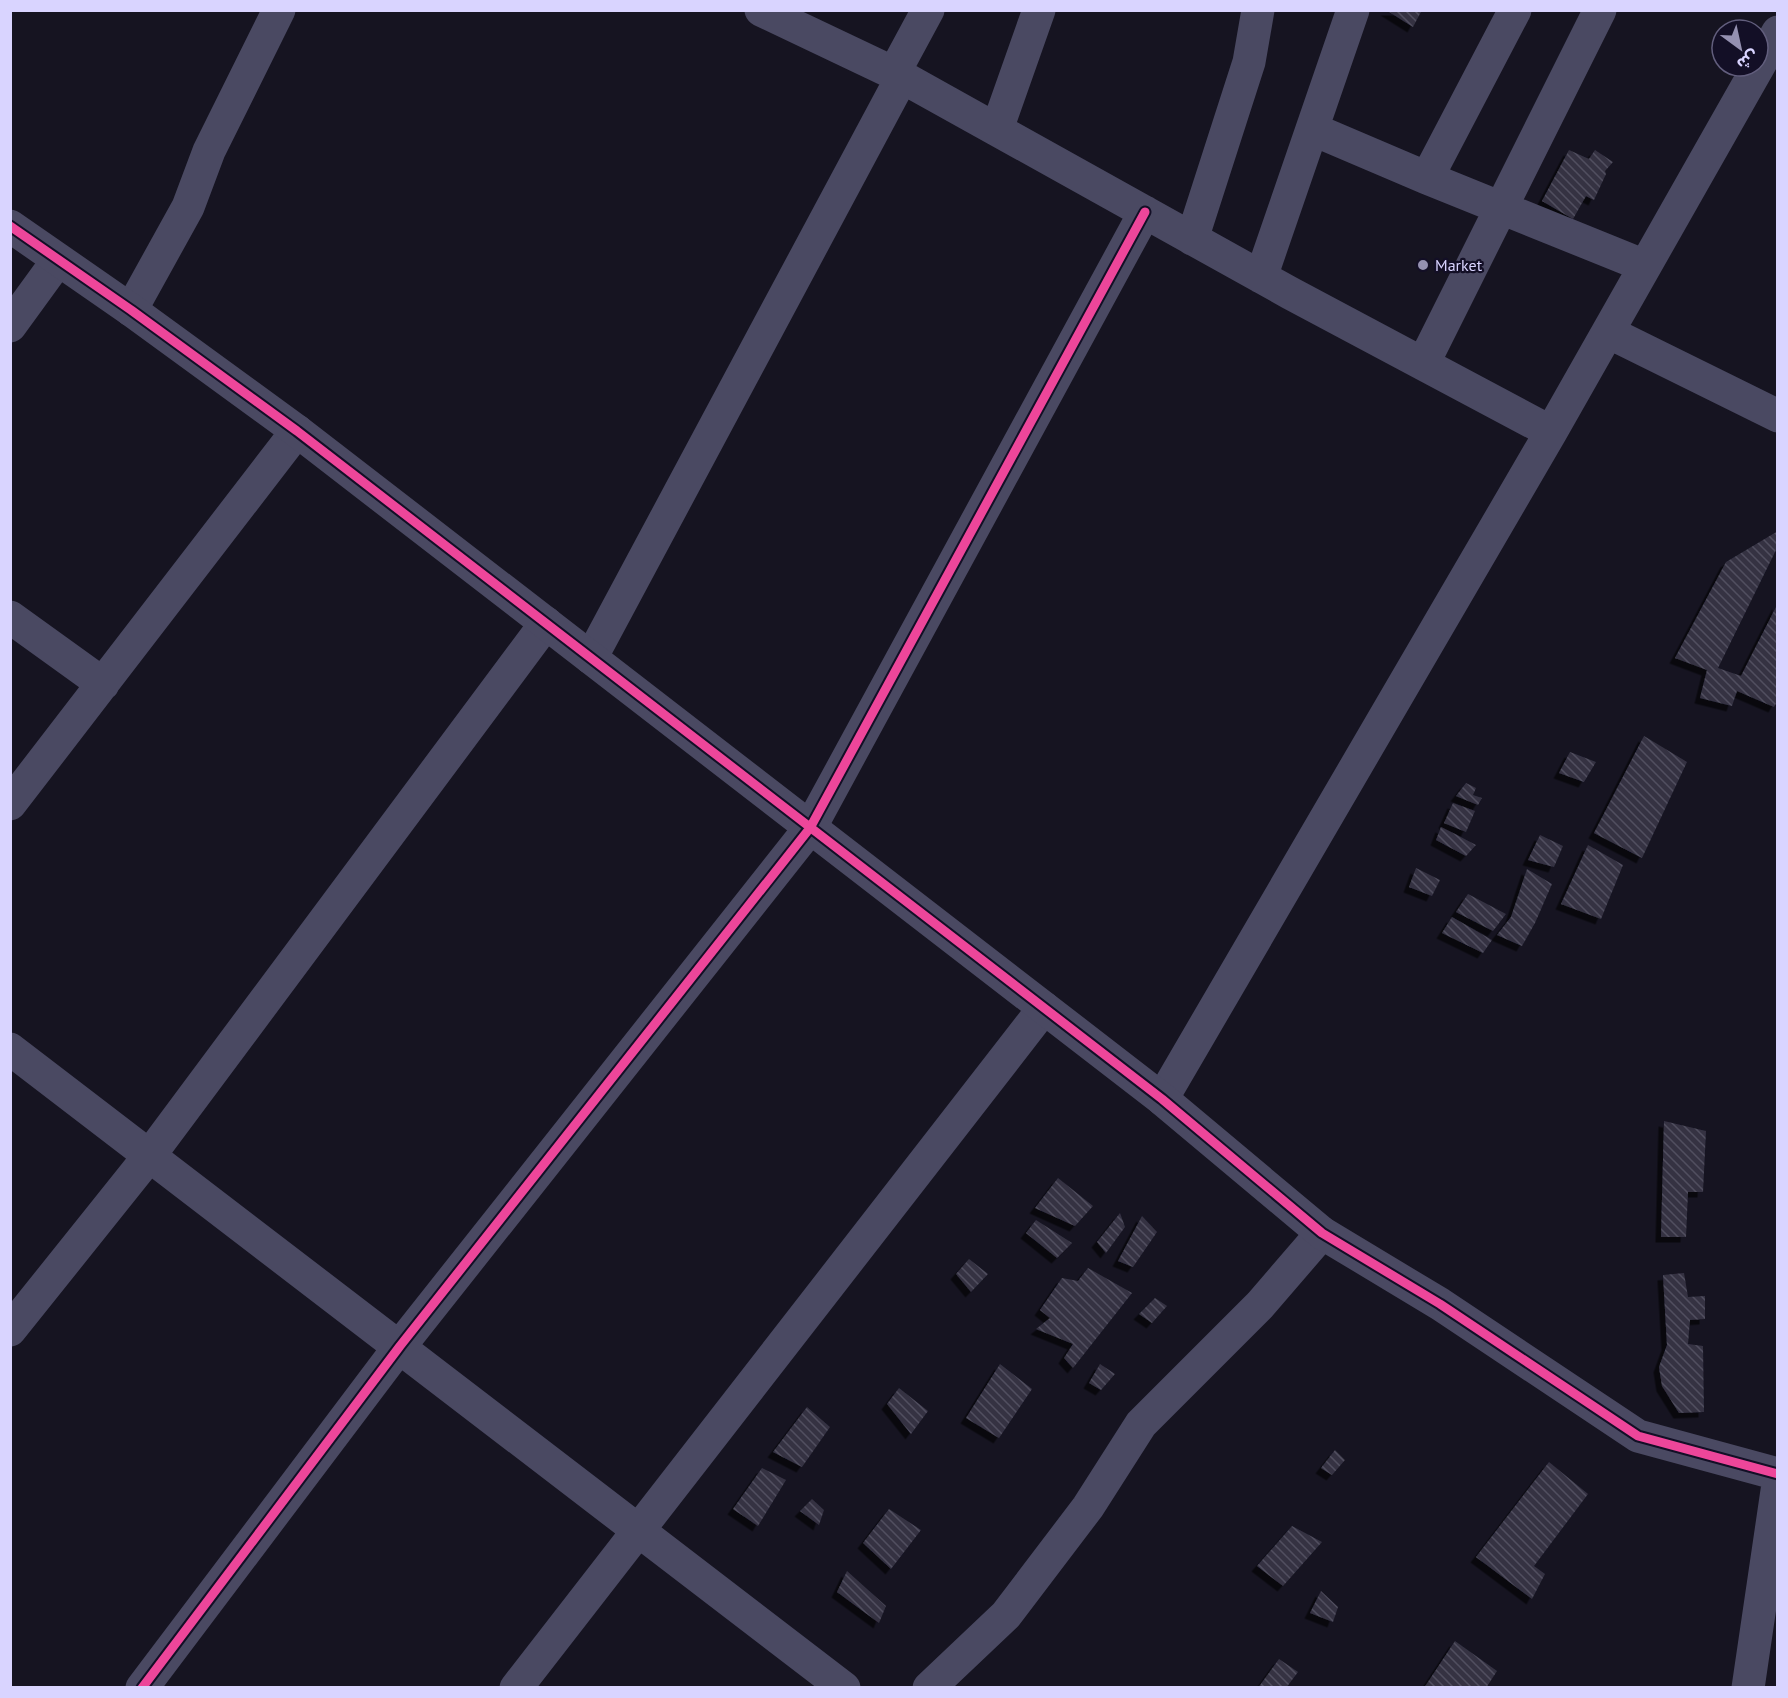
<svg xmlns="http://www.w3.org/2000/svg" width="1788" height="1698" viewBox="0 0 1788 1698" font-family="'PT Sans','Noto Sans Arabic',sans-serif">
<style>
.building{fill:url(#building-back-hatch);filter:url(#shadow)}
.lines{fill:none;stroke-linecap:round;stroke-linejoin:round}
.minor{stroke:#4a4962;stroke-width:33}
.tertiary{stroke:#4a4962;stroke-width:33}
.cycleway-casing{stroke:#130f26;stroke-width:13}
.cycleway{stroke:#ed469a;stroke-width:9}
.poi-dot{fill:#9591b1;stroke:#130f26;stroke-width:2}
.labels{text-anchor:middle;stroke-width:4.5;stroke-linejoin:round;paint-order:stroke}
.poi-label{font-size:16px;fill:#d9d4ff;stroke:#130f26;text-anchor:start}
</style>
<defs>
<pattern id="building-back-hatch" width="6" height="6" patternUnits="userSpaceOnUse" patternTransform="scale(1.5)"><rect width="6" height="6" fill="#343243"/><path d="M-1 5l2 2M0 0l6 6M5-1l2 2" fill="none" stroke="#514f5f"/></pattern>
<filter id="shadow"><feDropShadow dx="-5.5" dy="5.5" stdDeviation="0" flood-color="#0009"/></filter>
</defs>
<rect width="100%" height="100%" fill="#161421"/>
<!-- building -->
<path class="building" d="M1386,10H1422L1413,27Z
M1569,150L1589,159L1595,150L1613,162L1605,171L1606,174L1594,200L1586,196L1573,219L1542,201Z
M1778,531V546L1718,668L1741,676L1778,603V700L1774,707L1737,691L1732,706L1700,698L1707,670L1675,658L1726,562Z
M1644,736L1687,762L1642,858L1594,833Z
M1570,752L1596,762L1584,782L1559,773Z
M1466,783L1476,788L1473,795L1482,798L1478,805L1456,796Z
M1453,803L1475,811L1466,832L1444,823Z
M1441,827L1455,834L1476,845L1466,856L1436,840Z
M1540,835L1563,846L1554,867L1528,860Z
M1588,845L1623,865L1601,919L1561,904Z
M1416,868L1440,880L1432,896L1409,887Z
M1527,869L1552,884L1535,923L1522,946L1497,935L1511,917Z
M1468,894L1506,914L1493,931L1456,912Z
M1452,917L1492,940L1483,953L1442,933Z
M1664,1121L1706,1131L1703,1192H1688L1686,1237H1661Z
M1058,1178L1093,1206L1075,1226L1035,1208Z
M1120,1213L1125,1227L1106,1253L1097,1242Z
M1142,1216L1157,1232L1133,1267L1118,1261Z
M1036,1220L1072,1243L1057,1258L1026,1233Z
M969,1259L988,1274L971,1292L956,1274Z
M1088,1268L1132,1293L1073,1368L1064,1358L1073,1344L1036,1329L1050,1318L1040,1310L1062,1278L1078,1281Z
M1684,1273L1688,1297L1705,1296V1319L1690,1320L1688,1344L1703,1346L1704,1412L1679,1413L1662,1386L1659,1367L1667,1345L1663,1275Z
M1155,1298L1167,1306L1152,1323L1139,1314Z
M1000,1364L1032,1389L999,1438L966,1418Z
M1100,1364L1115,1374L1101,1390L1089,1383Z
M899,1388L928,1411L911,1434L887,1404Z
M807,1407L830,1427L802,1467L773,1452Z
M1335,1450L1345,1460L1332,1475L1321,1468Z
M1549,1462L1588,1494L1534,1566L1545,1574L1532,1599L1476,1557Z
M762,1468L786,1480L758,1526L733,1509Z
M812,1499L824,1510L819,1525L800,1511Z
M889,1509L921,1530L891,1569L863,1543Z
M1292,1526L1322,1542L1283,1586L1257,1566Z
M847,1571L886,1606L879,1623L837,1592Z
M1321,1591L1338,1607L1333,1622L1310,1613Z
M1455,1641L1497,1671L1486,1688H1424Z
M1279,1659L1298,1672L1286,1688H1258Z"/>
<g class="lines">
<!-- minor -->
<path class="minor" d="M761,10L902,77L1290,293L1551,432
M894,73L928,10
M997,129L1039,10
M1312,129L1427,178L1645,266
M1427,178L1515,10
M1192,239L1249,62L1258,10
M1261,277L1353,10
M131,310L188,207L209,151L279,10
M10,326L58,260
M1608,332L1778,416
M1423,364L1600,10
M10,617L103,684
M591,658L902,77
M10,804L297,431
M10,1049L844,1688
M1162,1099L1551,432L1778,32
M10,1330L150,1155L546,623
M142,1688L400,1346L810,828L1145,212
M516,1688L1044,1008
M929,1688L1006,1615L1088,1507L1141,1424L1260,1305L1322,1233"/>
<!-- tertiary -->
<path class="tertiary" d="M10,226L131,310L297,431L1162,1099L1322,1233L1440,1304L1638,1436L1778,1474
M1748,1688L1778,1484"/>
<!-- cycleway casing -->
<g class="cycleway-casing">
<path id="cycleway" d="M10,226L131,310L297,431L1162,1099L1322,1233L1440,1304L1638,1436L1778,1474
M142,1688L400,1346L810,828L1145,212"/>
</g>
<!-- cycleway -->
<use href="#cycleway" class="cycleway"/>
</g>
<!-- markers -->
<circle class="poi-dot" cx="1423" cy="265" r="6"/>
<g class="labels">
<!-- poi labels -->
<g class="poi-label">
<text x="1435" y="271">Market</text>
</g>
</g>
<!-- border -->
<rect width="1788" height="1698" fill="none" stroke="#d9d4ff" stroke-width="24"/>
<!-- north arrow -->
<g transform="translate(1740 48) rotate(147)"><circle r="28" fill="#130f26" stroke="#625e7d" stroke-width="1.5"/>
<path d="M0-4.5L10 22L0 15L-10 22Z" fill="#9591b1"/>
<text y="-9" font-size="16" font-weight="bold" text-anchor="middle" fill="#d9d4ff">ش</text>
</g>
</svg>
